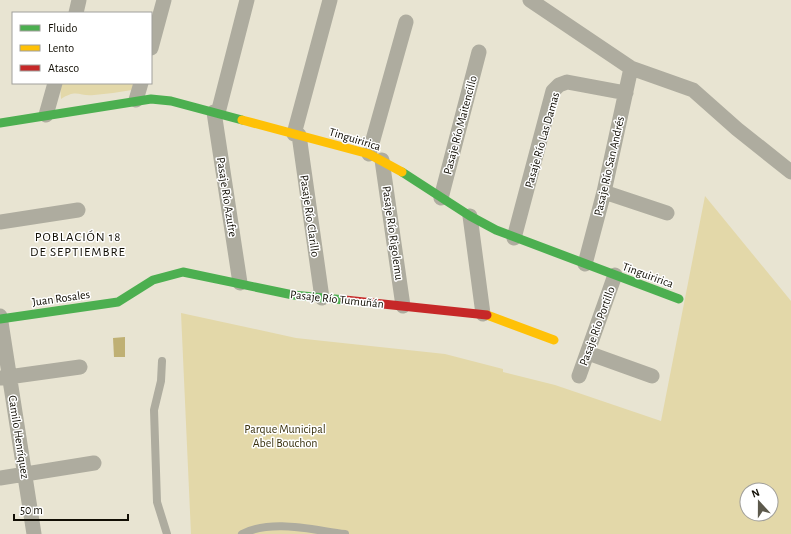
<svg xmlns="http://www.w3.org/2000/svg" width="791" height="534" viewBox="0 0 791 534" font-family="'Alegreya Sans',sans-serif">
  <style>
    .green { fill: #e3d8a9; fill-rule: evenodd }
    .water { fill: #bfb074 }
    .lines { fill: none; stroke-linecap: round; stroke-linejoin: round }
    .lane { stroke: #aeac9f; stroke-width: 8 }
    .street { stroke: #aeac9f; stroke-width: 15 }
    .fast { stroke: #4caf50; stroke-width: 9 }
    .slow { stroke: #ffc107; stroke-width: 9 }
    .jam { stroke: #c62828; stroke-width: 9 }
    .labels { text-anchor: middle; stroke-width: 3; stroke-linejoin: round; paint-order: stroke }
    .street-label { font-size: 12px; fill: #110e04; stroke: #fff }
    .park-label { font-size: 12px; fill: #39310e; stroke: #fff }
    .neighbourhood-label { font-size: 13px; letter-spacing: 1px; fill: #110e04; stroke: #fff }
  </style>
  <rect width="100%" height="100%" fill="#e8e4d2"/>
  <path class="green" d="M 60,83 L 134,83 L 132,90 C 119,92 107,94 94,95 C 80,97 77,88 61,99 Z
    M 705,196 L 791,301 L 791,534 L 191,534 L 181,313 L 296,338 L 445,354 L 503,369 L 503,372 L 555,385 L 661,421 ZM 747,490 L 771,490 L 771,514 L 747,514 Z"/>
  <path class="water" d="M 125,337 L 125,357 L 114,357 L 113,338 Z"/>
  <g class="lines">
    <path class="lane" d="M 162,361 L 161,381 L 154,410 L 157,502 L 167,534
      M 242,534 C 272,519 312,530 345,534"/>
    <path class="street" d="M 530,0 L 631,68 L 693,90 L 737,129 L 791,172
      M 76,13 L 79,0
      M 151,48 L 164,0
      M 136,100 L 141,83
      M 214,112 L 240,283
      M 218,113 L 247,0
      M 46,115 L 55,83
      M 294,134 L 330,0
      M 299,135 L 322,298
      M 369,154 L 406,22
      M 382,160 L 403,306
      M 604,192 L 667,213
      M 441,198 L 479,52
      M 470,216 L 483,314
      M 0,222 L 78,210
      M 514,238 L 553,91 L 559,85 L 567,82 L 626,93
      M 585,264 L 604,192 L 631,68
      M 0,316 L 34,534
      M 588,353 L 652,376
      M 579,376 L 615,275
      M 1,378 L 80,367
      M 0,478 L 94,463"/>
    <path class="fast" d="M 0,123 L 151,99 L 171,101 L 242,120
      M 402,172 L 470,216 L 496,230 L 679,299
      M 0,319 L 118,302 L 153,280 L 183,272 L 293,295 L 345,300"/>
    <path class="slow" d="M 242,120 L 369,154 L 402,172
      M 487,315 L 554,340"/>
    <path class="jam" d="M 345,300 L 487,315"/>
  </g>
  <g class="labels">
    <g class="street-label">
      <text transform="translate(460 125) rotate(-75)" y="4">Pasaje Río Maitencillo</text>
      <text transform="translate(355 139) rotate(17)" y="4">Tinguiririca</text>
      <text transform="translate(542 140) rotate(-74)" y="4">Pasaje Río Las Damas</text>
      <text transform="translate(609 166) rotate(-77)" y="4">Pasaje Río San Andrés</text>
      <text transform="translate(227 197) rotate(81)" y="4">Pasaje Río Azufre</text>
      <text transform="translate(310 216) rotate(82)" y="4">Pasaje Río Clarillo</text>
      <text transform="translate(393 233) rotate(82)" y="4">Pasaje Río Rigolemu</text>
      <text transform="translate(648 275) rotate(20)" y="4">Tinguiririca</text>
      <text transform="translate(61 298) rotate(-8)" y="4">Juan Rosales</text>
      <text transform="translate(337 299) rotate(6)" y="4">Pasaje Río Tumuñán</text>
      <text transform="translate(597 326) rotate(-70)" y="4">Pasaje Río Portillo</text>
      <text transform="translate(19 437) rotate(81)" y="4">Camilo Henríquez</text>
    </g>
    <g class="park-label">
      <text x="285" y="433">Parque Municipal<tspan x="285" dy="14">Abel Bouchon</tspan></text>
    </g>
    <g class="neighbourhood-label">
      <text x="78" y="241">POBLACIÓN 18<tspan x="78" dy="15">DE SEPTIEMBRE</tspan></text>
    </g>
  </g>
  <rect x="12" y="12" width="140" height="72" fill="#ffffff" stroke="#a09f9b"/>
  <rect x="20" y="25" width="20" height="6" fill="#4caf50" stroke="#a09f9b"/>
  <text x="48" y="32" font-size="12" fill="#110e04">Fluido</text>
  <rect x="20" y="45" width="20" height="6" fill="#ffc107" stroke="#a09f9b"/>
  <text x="48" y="52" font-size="12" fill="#110e04">Lento</text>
  <rect x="20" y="65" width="20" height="6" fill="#c62828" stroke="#a09f9b"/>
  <text x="48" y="72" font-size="12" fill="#110e04">Atasco</text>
  <g transform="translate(759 502) rotate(339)"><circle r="19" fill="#ffffff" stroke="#a09f9b"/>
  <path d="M0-3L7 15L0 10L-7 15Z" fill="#5c594c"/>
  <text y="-6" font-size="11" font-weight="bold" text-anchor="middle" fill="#110e04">N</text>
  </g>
  <path d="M14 514v6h114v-6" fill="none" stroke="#110e04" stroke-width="2"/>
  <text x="20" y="514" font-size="12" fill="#110e04" stroke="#ffffff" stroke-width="3" paint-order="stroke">50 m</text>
</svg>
